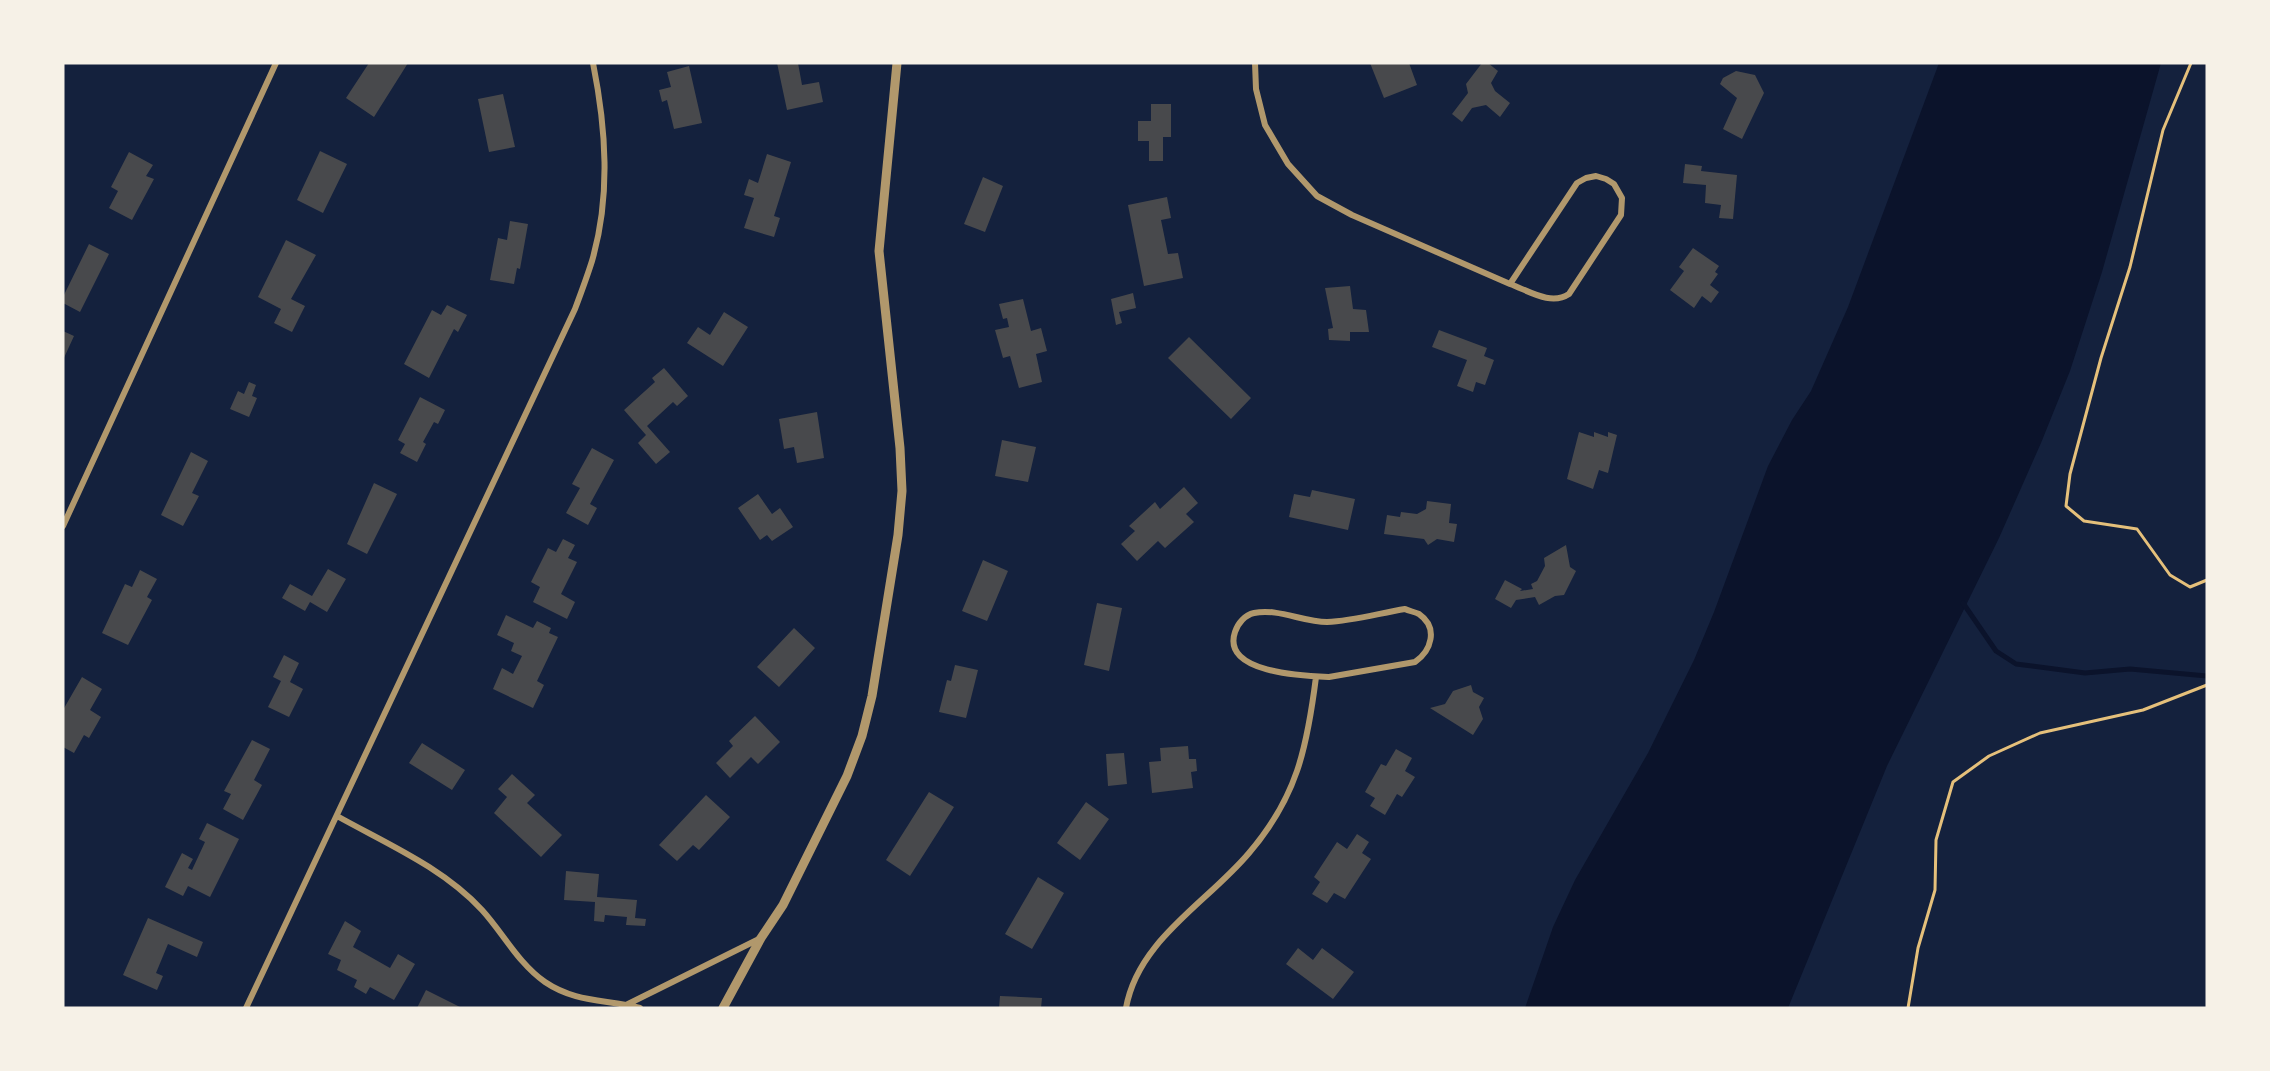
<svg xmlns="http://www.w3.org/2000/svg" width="2270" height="1071" viewBox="0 0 2270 1071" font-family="Figtree,sans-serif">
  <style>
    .water { fill: #0b132b }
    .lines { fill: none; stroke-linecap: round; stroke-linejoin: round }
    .stream { stroke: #0b132b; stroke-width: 5 }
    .building { fill: #48494c }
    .path { stroke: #e5c07b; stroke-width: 3 }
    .minor { stroke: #b1986c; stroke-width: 6 }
    .tertiary { stroke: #b1986c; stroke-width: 9 }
  </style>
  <rect width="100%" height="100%" fill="#14213d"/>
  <path class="water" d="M 1939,63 L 2161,63 L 2102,272 L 2070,371 L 2041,443 L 1999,538 L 1887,766 L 1788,1008 L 1525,1008 L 1553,927 L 1575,880 L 1648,753 L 1694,660 L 1714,612 L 1768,466 L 1792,420 L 1811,391 L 1848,307 Z"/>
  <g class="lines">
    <path class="stream" d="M 1963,603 L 1996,651 L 2016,664 L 2085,673 L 2130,669 L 2207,676"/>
  </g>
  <path class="building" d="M 369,63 L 408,63 L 374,117 L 346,98 Z
    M 777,63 L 798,63 L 802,85 L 819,82 L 823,102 L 787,110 Z
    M 1370,63 L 1409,63 L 1417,85 L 1384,98 Z
    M 1482,63 L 1488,63 L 1498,71 L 1491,83 L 1495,91 L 1510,103 L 1500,117 L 1486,105 L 1472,108 L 1462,122 L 1452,114 L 1468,93 L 1466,84 Z
    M 689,66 L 702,123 L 674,129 L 667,100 L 662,102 L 659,90 L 671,87 L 667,72 Z
    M 1736,71 L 1755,75 L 1764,93 L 1742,139 L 1723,129 L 1737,98 L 1720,84 L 1723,78 Z
    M 503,94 L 515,147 L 489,152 L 478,99 Z
    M 1151,104 L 1171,104 L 1171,137 L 1163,137 L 1163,161 L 1149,161 L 1149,141 L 1138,141 L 1138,121 L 1151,121 Z
    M 320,151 L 347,164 L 323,213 L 297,200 Z
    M 129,152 L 153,165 L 146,176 L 154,179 L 132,220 L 109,208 L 118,191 L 111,187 Z
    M 767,154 L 791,162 L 774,216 L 780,218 L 774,237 L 744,228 L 754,198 L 744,195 L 749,179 L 758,183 Z
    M 1685,164 L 1702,166 L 1701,171 L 1737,175 L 1733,219 L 1719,218 L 1721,205 L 1705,203 L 1706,185 L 1683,183 Z
    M 983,177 L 1003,186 L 985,232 L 964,224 Z
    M 1167,197 L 1171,218 L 1161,220 L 1168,254 L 1178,253 L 1183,278 L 1144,286 L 1128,205 Z
    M 510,221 L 528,224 L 520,269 L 517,268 L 514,284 L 490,280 L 498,238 L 507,240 Z
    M 286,240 L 316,255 L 291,299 L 305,306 L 292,332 L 274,323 L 281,309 L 258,297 Z
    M 89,244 L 109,254 L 80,312 L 63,303 L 63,297 Z
    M 1693,248 L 1719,266 L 1715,272 L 1718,274 L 1710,285 L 1719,292 L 1711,303 L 1702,296 L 1694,308 L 1670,290 L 1684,271 L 1679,267 Z
    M 1350,286 L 1353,309 L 1366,310 L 1369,332 L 1350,332 L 1350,341 L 1329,340 L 1328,329 L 1333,328 L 1325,288 Z
    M 1133,293 L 1136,308 L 1119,312 L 1122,323 L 1116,325 L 1111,299 Z
    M 1023,299 L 1031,331 L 1041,328 L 1047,351 L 1036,354 L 1042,382 L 1019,388 L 1010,356 L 1003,358 L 995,330 L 1009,327 L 1007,318 L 1003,319 L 999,304 Z
    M 447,305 L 467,315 L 458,332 L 454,329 L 429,378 L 404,364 L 432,310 L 441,315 Z
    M 724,312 L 748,327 L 723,366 L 687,343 L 698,327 L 710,335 Z
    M 1439,330 L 1487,348 L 1484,356 L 1494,360 L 1485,385 L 1476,382 L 1473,392 L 1457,386 L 1467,360 L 1432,347 Z
    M 63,331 L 74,336 L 63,360 Z
    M 1189,337 L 1251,398 L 1231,419 L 1168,358 Z
    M 664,368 L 688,396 L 677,406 L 673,402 L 647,426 L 670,452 L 656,464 L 638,443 L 646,435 L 624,410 L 655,382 L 652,378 Z
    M 249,382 L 256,385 L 252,396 L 257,398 L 249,417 L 230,409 L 238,391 L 244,394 Z
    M 420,397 L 445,410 L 438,424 L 434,422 L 423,442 L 426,444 L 417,462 L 400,453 L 405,444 L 398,440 Z
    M 817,412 L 824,458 L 797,463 L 794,447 L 784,449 L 779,419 Z
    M 1579,432 L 1594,437 L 1594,432 L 1608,437 L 1608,432 L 1617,435 L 1608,473 L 1599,470 L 1593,489 L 1567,479 Z
    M 1002,440 L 1036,447 L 1028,482 L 995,476 Z
    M 592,448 L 614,460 L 590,504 L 597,508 L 588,525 L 566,513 L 580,488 L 572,484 Z
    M 191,452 L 208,461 L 192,493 L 199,496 L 183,526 L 161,515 Z
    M 374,483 L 397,494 L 367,554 L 347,544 Z
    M 1184,487 L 1198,503 L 1186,514 L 1194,522 L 1165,548 L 1158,541 L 1137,561 L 1121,544 L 1135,531 L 1129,526 L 1155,502 L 1160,509 Z
    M 1312,490 L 1355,499 L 1348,530 L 1289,517 L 1294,494 L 1310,497 Z
    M 758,494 L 772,514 L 780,508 L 793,527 L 772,541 L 767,535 L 760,540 L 738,508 Z
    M 1427,501 L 1451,504 L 1449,523 L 1457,524 L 1454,542 L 1437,539 L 1428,545 L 1424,539 L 1384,534 L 1387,515 L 1400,517 L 1401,512 L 1417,514 L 1426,509 Z
    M 563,539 L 575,545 L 568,558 L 577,562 L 561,594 L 575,602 L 567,619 L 533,602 L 540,587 L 531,582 L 548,548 L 556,552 Z
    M 1566,545 L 1570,567 L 1576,571 L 1564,595 L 1555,596 L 1539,605 L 1535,597 L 1516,600 L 1511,608 L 1495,599 L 1505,580 L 1522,589 L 1520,591 L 1533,589 L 1531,584 L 1537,581 L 1545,566 L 1544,558 Z
    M 983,560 L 1008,571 L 987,621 L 962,611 Z
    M 328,569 L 346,579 L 327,612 L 310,602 L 305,611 L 282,598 L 290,584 L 312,596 Z
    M 140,570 L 157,579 L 147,597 L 152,600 L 128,645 L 102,633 L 125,584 L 132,587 Z
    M 1097,603 L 1122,608 L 1109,671 L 1084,665 Z
    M 506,615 L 533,628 L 537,621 L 551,628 L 549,633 L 558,637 L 537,681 L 544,685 L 533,708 L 493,689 L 502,668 L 513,674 L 522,656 L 511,651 L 514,643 L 497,635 Z
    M 794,628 L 815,648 L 779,687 L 757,667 Z
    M 284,655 L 299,663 L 290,682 L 303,689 L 289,717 L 268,707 L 281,681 L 273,677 Z
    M 955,665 L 978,670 L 966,718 L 939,712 L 947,680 L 951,681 Z
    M 82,677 L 102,689 L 90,710 L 101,717 L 89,738 L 84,735 L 74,753 L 63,747 L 63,710 Z
    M 1471,685 L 1473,692 L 1484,698 L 1479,707 L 1483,719 L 1473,735 L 1430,708 L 1445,704 L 1453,691 Z
    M 755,716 L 780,742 L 758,764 L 751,757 L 730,778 L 716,763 L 733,746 L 729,741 Z
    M 252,740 L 270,749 L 254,780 L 262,785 L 243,820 L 223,809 L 231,794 L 224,791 Z
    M 422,743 L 465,770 L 452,790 L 409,763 Z
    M 1188,746 L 1189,759 L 1196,759 L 1197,771 L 1191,772 L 1193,788 L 1152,793 L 1149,762 L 1161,761 L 1160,748 Z
    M 1396,749 L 1412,758 L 1405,771 L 1415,777 L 1402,797 L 1397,794 L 1385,815 L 1370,806 L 1375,798 L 1365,792 L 1381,764 L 1386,766 Z
    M 1124,753 L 1127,784 L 1108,786 L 1106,754 Z
    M 512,774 L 535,795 L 527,803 L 562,835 L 541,857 L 494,813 L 507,797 L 498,789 Z
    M 929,792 L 954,807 L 910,876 L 886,860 Z
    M 706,795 L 730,817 L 699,850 L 693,845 L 677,861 L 659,845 Z
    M 1086,802 L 1109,819 L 1080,860 L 1057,843 Z
    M 207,823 L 239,839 L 210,897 L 188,886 L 183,896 L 165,887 L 182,853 L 193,859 L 188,868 L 192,870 L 205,842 L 199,839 Z
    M 1357,834 L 1369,842 L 1362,853 L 1371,859 L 1345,899 L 1334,893 L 1327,903 L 1312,894 L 1320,882 L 1314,877 L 1337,842 L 1347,849 Z
    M 566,871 L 599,874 L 597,897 L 637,900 L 635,918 L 646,919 L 645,926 L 626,925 L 627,917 L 605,915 L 604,922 L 594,921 L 595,902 L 564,900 Z
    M 1038,877 L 1064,893 L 1032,949 L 1005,934 Z
    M 148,918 L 203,942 L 197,957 L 168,944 L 156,973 L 163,976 L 157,990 L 123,975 Z
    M 345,921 L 361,931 L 353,947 L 390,968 L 398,954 L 415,964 L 394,1000 L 370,987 L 366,994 L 354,987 L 357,980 L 337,970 L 341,960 L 328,954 Z
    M 1298,948 L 1313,960 L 1322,948 L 1354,972 L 1333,999 L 1286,964 Z
    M 426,990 L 462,1008 L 417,1008 Z
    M 1000,996 L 1042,998 L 1041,1008 L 999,1008 Z"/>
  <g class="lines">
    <path class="path" d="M 2191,63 L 2163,130 L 2130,267 L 2101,358 L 2070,474 L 2066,506 L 2084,521 L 2137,529 L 2170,575 L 2190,587 L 2207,580
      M 1908,1008 L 1918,948 L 1935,890 L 1936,840 L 1953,782 L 1989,756 L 2040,733 L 2143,710 L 2207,685"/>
    <path class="minor" d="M 1255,63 L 1256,89 L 1265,125 L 1288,164 L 1317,196 L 1352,215 L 1510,284
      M 1596,176 L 1606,179 L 1614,184 L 1622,198 L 1621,215 L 1569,294 C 1551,306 1529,291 1510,284 L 1577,183 L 1586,178 Z
      M 63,526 L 276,63
      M 1405,609 C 1409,611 1415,612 1419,614 C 1439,628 1431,651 1415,662 L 1329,677 C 1304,676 1221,673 1235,632 C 1238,623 1245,615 1254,613 C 1278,608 1303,622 1327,622 C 1353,621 1380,613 1405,609 Z
      M 337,816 C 387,844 442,867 482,910 C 503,933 518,963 545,982 C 576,1003 606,999 640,1008
      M 628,1004 L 761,938
      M 246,1008 L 575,309 C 581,293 587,277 592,261 C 611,196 606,128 593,63
      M 1126,1008 C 1138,940 1207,903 1249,853 C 1297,797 1307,748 1316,677"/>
    <path class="tertiary" d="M 723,1008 L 761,938 L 783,905 L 847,776 L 862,736 L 872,696 L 898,535 L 902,491 L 900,448 L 879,251 L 897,63"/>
  </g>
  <rect width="2270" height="1071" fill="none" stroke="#f6f1e7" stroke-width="129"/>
</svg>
